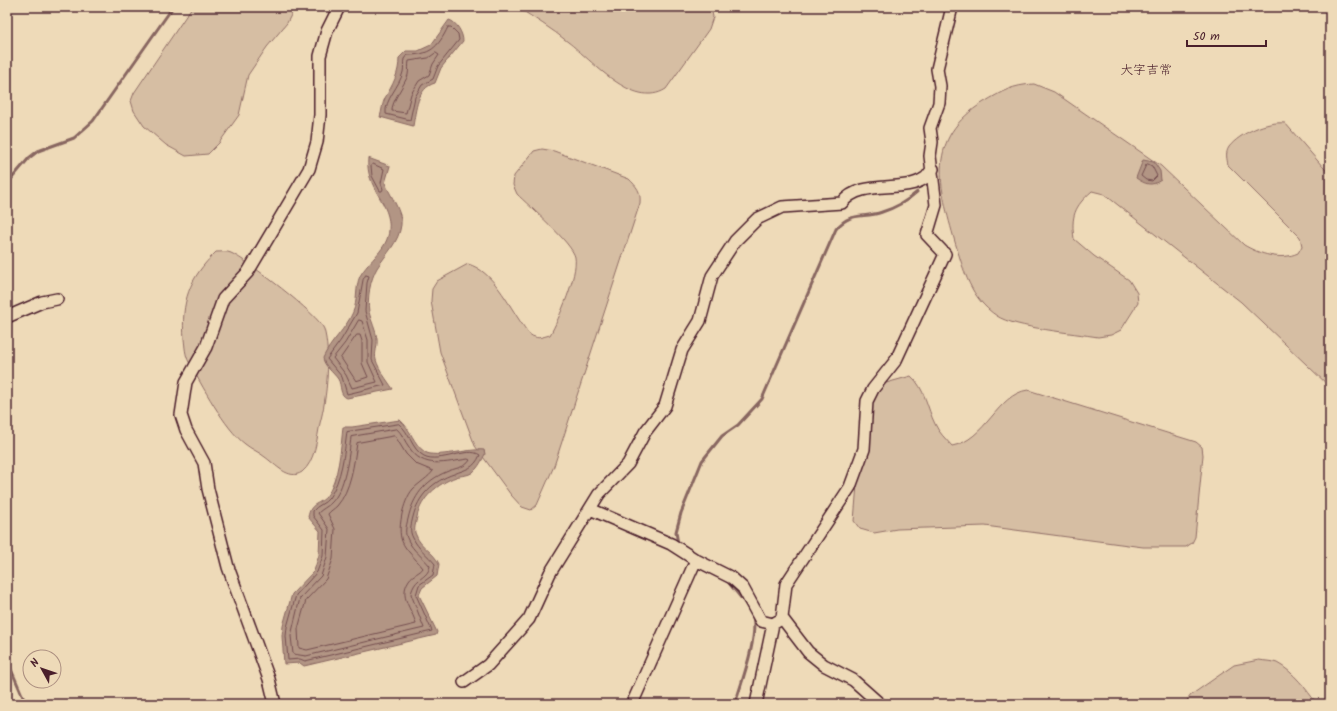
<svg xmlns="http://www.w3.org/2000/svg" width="1337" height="711" viewBox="0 0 1337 711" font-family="Kalam,'Klee One',sans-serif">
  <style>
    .green { fill: #d6bea3; stroke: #906e67 }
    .water { fill: #b29584; stroke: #886660 }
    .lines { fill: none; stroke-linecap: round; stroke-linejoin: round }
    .shore { stroke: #744e4f; stroke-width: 1 }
    .stream { stroke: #886660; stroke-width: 3 }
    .minor-casing { stroke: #4a1f2b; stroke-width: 14 }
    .minor { stroke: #eedab8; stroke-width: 11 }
    .labels { text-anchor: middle; stroke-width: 3; stroke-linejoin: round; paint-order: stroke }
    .quarter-label { font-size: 13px; fill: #4a1f2b; stroke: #eedab8 }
  </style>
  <rect width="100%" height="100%" fill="#eedab8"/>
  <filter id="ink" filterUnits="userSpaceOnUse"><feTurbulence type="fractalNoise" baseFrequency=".025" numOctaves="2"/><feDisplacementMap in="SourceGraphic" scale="8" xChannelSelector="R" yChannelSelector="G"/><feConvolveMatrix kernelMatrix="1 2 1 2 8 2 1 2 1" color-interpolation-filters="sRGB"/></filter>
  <g filter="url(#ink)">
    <path class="green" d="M 192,7 L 295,7 L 287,23 L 267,47 L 248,75 L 239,115 L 219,143 L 208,154 L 186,156 L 166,145 L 144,126 L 134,111 L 131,101 L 134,93 Z
      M 517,7 L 711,7 L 713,17 L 709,29 L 666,89 C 633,110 592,60 568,42 C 552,29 534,18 517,7 Z
      M 1034,84 L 1054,92 L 1161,166 L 1244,245 C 1259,254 1281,261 1298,253 L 1302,246 L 1300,237 L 1228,165 C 1227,159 1225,153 1229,147 C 1240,133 1267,121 1285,123 L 1330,175 L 1330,387 L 1241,302 L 1104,194 L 1092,191 C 1074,207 1071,216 1074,239 L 1094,256 L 1129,280 L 1137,293 L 1138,303 L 1121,330 L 1111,335 L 1098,337 C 1074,333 1015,328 997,316 C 970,298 964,271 955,242 C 939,186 925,138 984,102 C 1003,91 1012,85 1034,84 Z
      M 542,149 L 554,151 L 629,179 C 637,187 641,191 640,203 L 554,466 L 537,505 L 531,510 L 522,507 L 511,495 L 475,446 L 440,352 L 431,301 L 432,289 L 437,281 L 468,264 C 493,271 508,304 522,324 C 525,328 529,336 535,337 C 539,339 545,336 550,335 C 559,319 578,275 575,257 C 572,243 529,206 517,194 L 513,185 L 514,176 L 534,151 Z
      M 216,252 C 221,252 227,251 231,253 C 247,260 319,315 324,329 C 331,354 327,398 320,423 C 317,438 315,462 302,472 C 289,481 275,464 265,457 C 259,452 251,449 245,444 C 225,429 201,384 189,362 C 185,355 185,347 184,339 C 181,302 189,278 216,252 Z
      M 911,376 C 925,388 927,408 935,424 C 939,433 946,439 952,446 C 986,440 997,394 1028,390 L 1196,442 L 1202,447 L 1203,455 L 1195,537 L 1192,543 L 1186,547 L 1143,547 L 985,526 L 897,529 L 874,533 L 860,529 L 854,521 L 863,412 L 877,393 L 886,383 Z
      M 1259,660 C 1264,661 1272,661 1277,663 C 1294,672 1306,689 1317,704 L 1184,704 L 1191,695 L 1234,665 Z"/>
    <path class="water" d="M 449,20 C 457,22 463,34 463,41 L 441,68 L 435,83 C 417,88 416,110 413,126 L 380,117 C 382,111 382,104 385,98 C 393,84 399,74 399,58 L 406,51 L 418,51 L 431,45 Z
      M 368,158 L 390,166 L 385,183 C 390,195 403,213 401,225 C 399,242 386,254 377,268 C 370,280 367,298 369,312 C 371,321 376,330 377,339 C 378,346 374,353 376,360 C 379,370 387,380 393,389 L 347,398 C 339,395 342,386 338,379 C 333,372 324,366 323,358 C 330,342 346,329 353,312 C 358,301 355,287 360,276 C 369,260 388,249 389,230 C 392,203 365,189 368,158 Z
      M 1143,160 L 1154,162 L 1160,171 L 1161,180 C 1151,187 1145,184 1136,178 Z
      M 400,420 C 411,429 413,444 425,452 C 435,459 469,448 484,450 L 485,454 C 482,460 479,467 473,472 C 468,476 462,475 456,477 C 437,484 421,498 417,517 C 416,523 413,530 416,535 C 420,547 434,552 439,564 L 437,576 L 422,588 L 419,595 L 437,632 L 436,635 L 304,666 L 300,663 L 284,664 L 282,636 L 283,626 L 292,594 L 314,571 L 319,555 L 320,531 L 308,517 C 311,502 317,506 326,497 C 339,481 341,446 343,427 L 352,427 Z"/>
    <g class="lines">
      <path class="shore" d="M 448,27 L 451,27 L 458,34 L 459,40 L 438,66 L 433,79 L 422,85 L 415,97 L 410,120 L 386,114 C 384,100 400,86 403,72 C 404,68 403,63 404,59 L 407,55 C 430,55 438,48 448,27 Z
        M 436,53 L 439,55 L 433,64 L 429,75 L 419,81 L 411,94 L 406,113 L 392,111 C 391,102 405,84 408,75 C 409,70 408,65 409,61 L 428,58 Z
        M 373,164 L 384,169 L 381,183 L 383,189 L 382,191 L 380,191 L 372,176 L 371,166 Z
        M 1148,164 L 1152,166 L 1157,176 L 1152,181 L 1146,180 L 1141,176 L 1146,165 Z
        M 366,275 L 369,276 L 367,283 L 365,311 L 373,340 L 372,360 L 385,385 L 347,394 L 342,377 L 327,359 L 341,340 L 357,313 L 363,280 Z
        M 359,320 L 362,321 L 368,340 L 368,362 L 377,382 L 352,388 L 346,375 L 333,358 L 345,343 Z
        M 357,335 L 360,335 L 362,341 L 362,363 L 368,377 L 356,381 L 341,358 Z
        M 399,424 C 410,432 411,449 424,456 C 439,464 468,446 480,455 C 474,469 466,469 454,474 C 433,481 418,496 413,517 C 411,525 409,531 413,538 C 418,549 428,555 435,564 L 433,575 L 419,585 L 416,595 L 432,631 L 305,661 L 300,659 L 288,660 L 286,636 L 287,627 L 296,595 L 317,572 L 323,556 L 324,530 L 313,516 L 313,511 C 317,505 325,504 329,498 C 342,479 344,454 347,432 Z
        M 397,429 C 402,433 405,442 409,447 C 423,470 446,462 468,459 L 470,460 C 466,468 454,468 446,472 C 425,481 413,496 408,519 C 406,527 404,533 408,540 C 413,551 423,557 430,566 C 427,580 415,576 411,594 L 424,628 L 306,656 L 293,654 L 291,636 L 300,598 L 321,576 L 327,557 L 329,529 L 318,513 C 322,509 327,507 331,503 C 345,490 349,456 351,437 Z
        M 395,436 L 406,454 L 416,464 L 433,471 C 429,477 419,483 413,489 C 407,496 404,506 402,514 C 396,545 405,546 423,568 C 420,573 413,574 409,580 C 398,597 412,608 416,624 L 307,650 L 299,648 L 298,629 L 306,600 L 326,579 L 333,559 L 335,529 L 328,514 C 330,511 334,509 337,506 C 351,490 354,463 357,443 Z"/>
      <path class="stream" d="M 7,184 L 29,158 L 38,151 L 74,138 L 93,121 L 173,7
        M 678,544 L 676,532 L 681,513 L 702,461 L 722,436 L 738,425 L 762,399 L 836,229 C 851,211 863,219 882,212 C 895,208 907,201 917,192
        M 726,579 C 734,590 746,602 752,614 C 760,633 741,684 735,704
        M 7,660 L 26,704"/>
      <g class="minor-casing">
        <path id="minor" d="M 7,317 L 42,302 L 57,299
          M 590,509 L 671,544 L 696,560 L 732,578 L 743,588 L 761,621 L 773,624
          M 464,682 L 488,665 L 529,619 L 550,573 L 599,494 L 628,464 L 645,432 L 665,406 L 682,350 L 700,321 L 712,276 L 735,241 L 757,219 L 782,207 L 842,203 C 861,178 903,194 925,178 C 928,176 930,171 933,169
          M 275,704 L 269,679 L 228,567 L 208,489 L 204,463 L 186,430 L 181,415 L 186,382 L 206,347 L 223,299 L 248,272 L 309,169 L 317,142 L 320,115 L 320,56 L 327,31 L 339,7
          M 632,704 L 696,560
          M 756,704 L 773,624 L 778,621
          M 880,704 L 853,680 L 824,665 L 808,652 L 782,618 L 786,584 L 850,487 L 864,449 L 867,401 L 873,389 L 896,360 L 945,254 L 927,235 L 936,205 L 930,156 L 932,142 L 930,128 L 939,103 L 940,86 L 937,69 L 952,7"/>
      </g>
      <use href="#minor" class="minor"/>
    </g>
  </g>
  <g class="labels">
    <g class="quarter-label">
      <text x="1146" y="74">大字吉常</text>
    </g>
  </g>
  <rect width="1337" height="711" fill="none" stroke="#eedab8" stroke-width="24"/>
  <rect x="12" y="12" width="1313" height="687" fill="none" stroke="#4a1f2b" stroke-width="1.5" filter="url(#ink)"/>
  <g transform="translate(42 669) rotate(310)"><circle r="19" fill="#eedab8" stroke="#ac8f80"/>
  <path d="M0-3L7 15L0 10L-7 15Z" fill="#4a1f2b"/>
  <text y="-6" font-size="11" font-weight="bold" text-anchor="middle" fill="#4a1f2b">N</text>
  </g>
  <path d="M1187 40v6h79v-6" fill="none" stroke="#4a1f2b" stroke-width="2"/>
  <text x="1193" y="40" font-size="12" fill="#4a1f2b" stroke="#eedab8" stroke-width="3" paint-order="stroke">50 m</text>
</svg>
